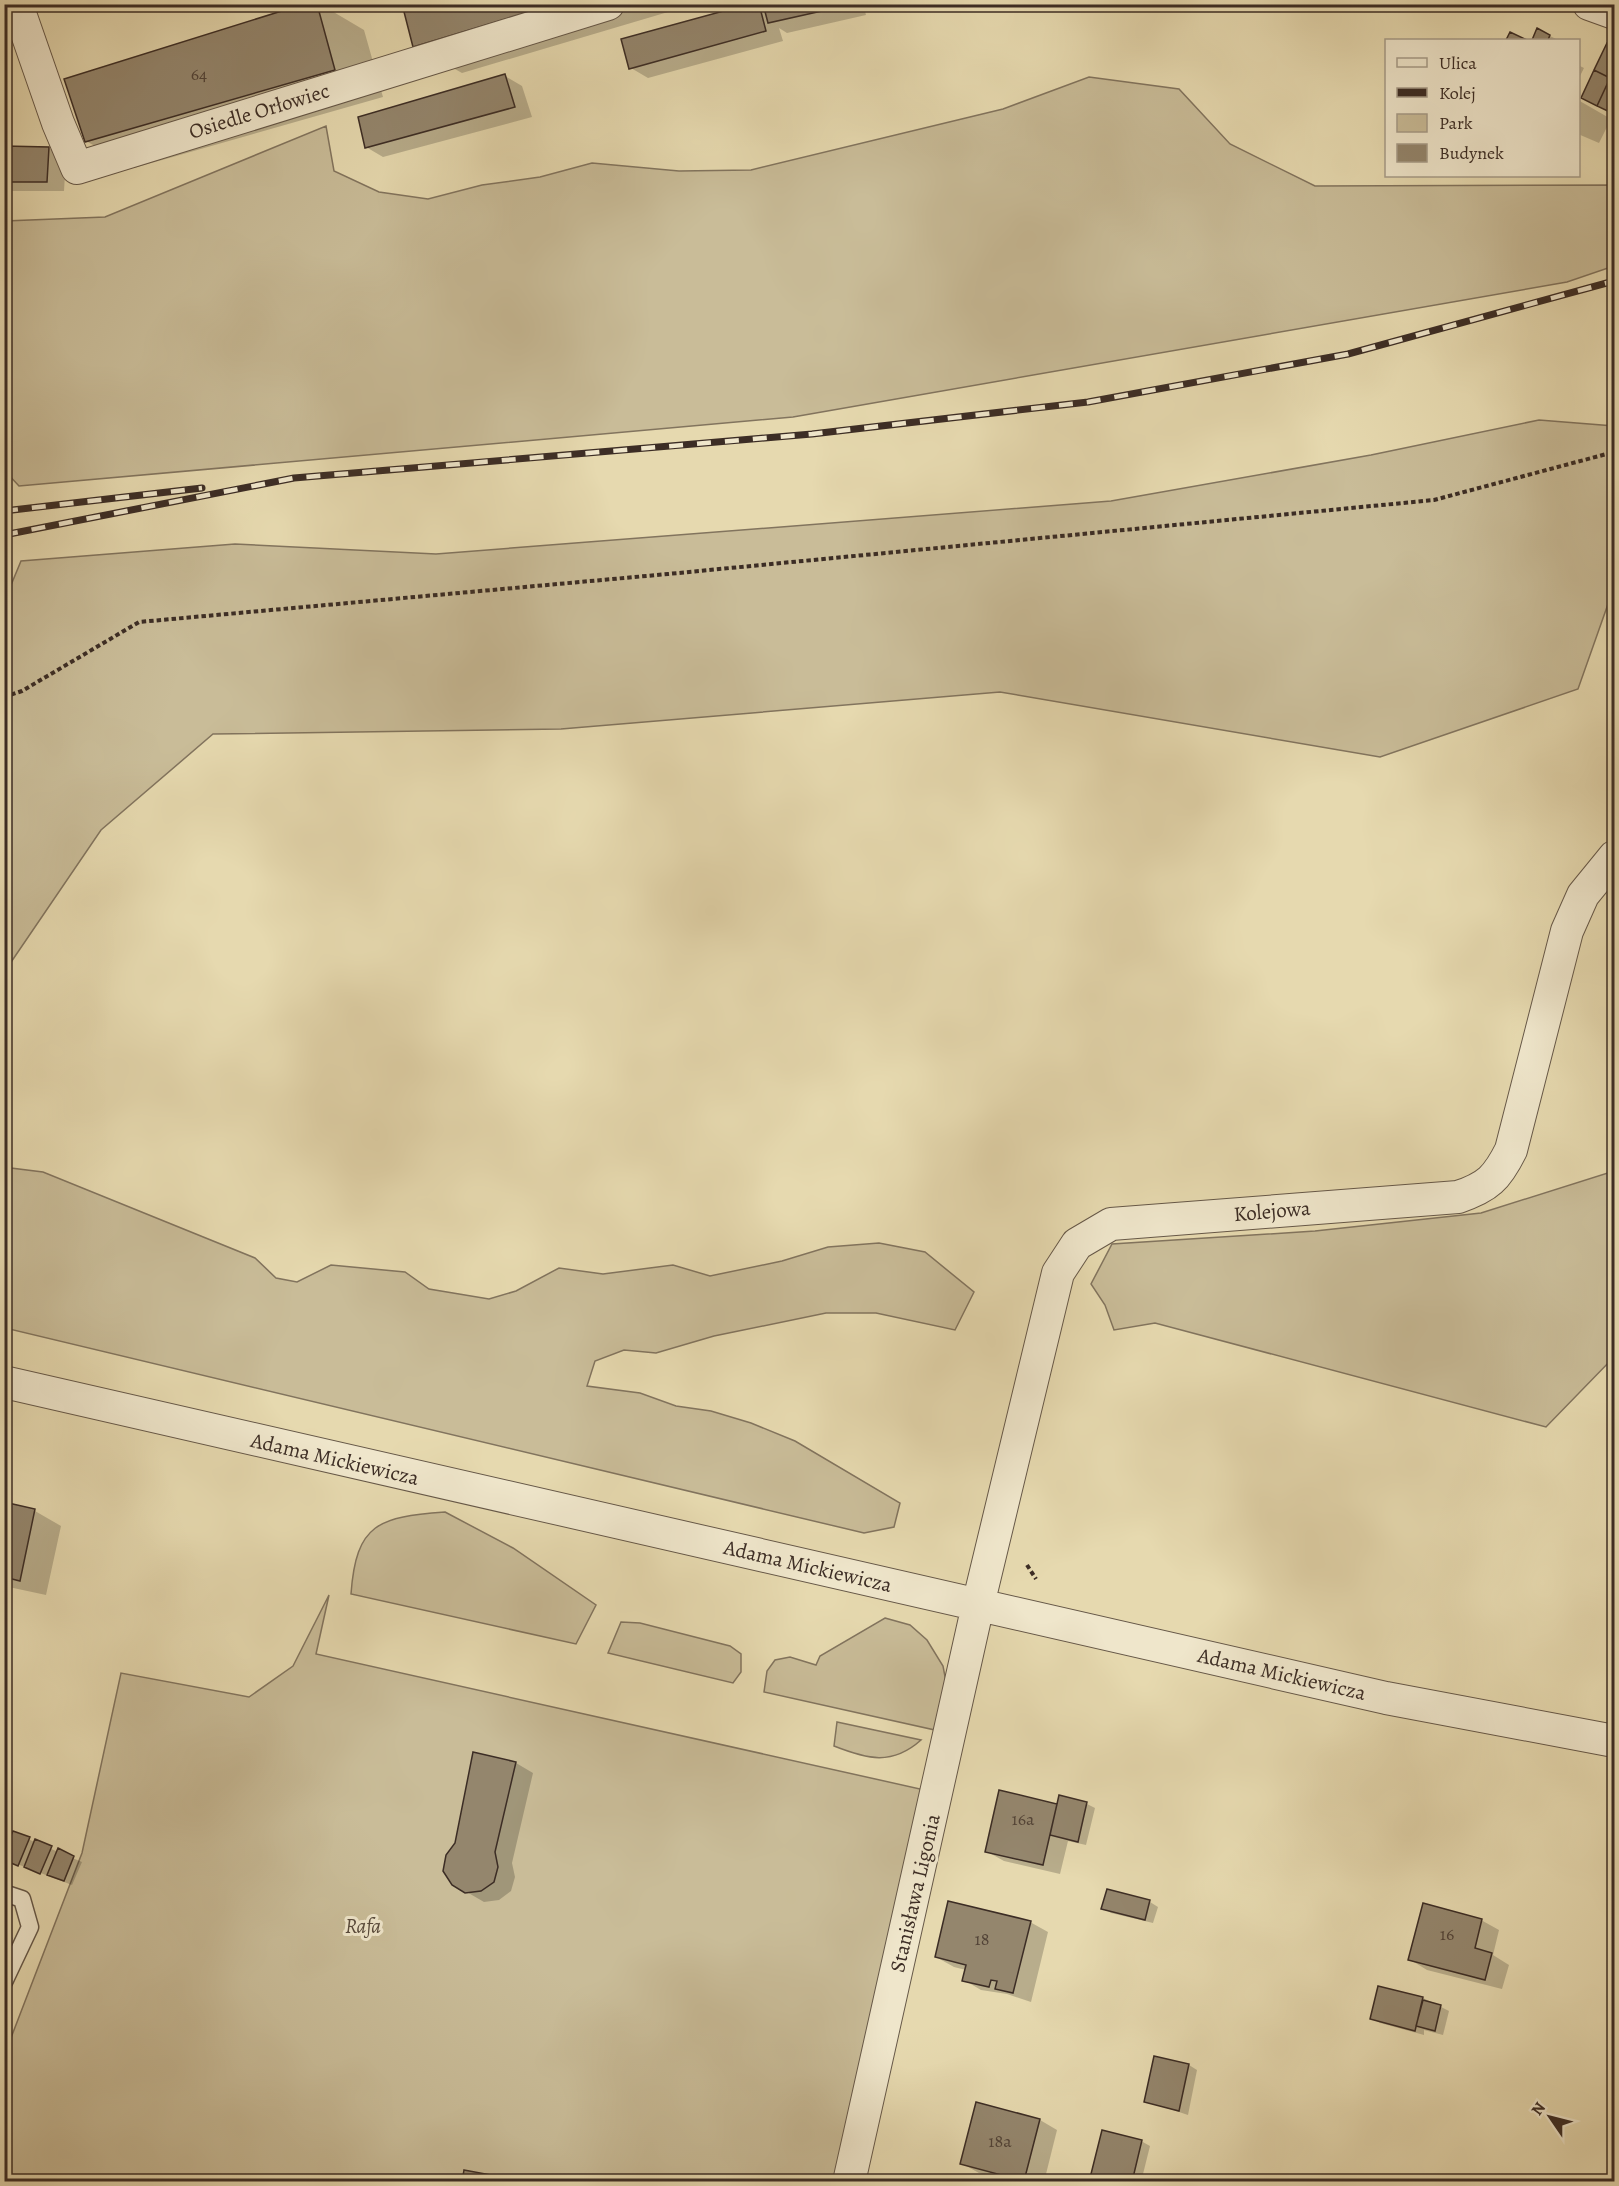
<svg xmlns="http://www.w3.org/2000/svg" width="1619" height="2186" viewBox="0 0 1619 2186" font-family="Alegreya,serif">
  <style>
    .green { fill: #c9bc98; stroke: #82745e; stroke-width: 1.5 }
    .shadow { fill: #0003 }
    .building { fill: #94866d; stroke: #3c2d25; stroke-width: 1.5 }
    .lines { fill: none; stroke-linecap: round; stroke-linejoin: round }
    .lane-casing { stroke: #665848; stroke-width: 19 }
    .street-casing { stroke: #665848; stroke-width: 34 }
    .path { stroke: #3c2d25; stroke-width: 4; stroke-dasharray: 4.5 3; stroke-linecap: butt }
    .lane { stroke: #efe6cb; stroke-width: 16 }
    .street { stroke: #efe6cb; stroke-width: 32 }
    .rail-casing { stroke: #3c2d25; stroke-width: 7 }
    .rail { stroke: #efe6cb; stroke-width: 4.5; stroke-dasharray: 14; stroke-linecap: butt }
    .labels { text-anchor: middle; stroke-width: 6; stroke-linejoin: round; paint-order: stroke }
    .number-label { font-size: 18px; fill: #524337 }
    .street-label { font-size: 21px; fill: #3c2d25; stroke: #efe6cb }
    .park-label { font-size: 21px; font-style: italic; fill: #584a3c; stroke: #efe6cb }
  </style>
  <rect width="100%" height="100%" fill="#e6d9af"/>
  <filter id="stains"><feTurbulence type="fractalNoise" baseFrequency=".00333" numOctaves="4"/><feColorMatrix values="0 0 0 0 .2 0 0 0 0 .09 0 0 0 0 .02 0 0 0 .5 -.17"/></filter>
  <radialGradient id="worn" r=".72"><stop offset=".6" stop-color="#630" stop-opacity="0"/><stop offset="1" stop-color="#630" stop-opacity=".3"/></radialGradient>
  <path class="green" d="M 1089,77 L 1179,89 L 1230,144 L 1315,186 L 1614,185 L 1614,266 L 1567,282 L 793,417 L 19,486 L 5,471 L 5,221 L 105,217 L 326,126 L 334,171 L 379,192 L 428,199 L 482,185 L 540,177 L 592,163 L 679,171 L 751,170 L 1003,109 Z
    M 1539,420 L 1614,426 L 1614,587 L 1578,689 L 1380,757 L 1000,692 L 561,729 L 213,734 L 101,830 L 5,971 L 4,602 L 21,561 L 235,544 L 436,554 L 1111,501 L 1371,455 Z
    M 4,1144 L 11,1168 L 43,1172 L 255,1258 L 276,1278 L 297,1282 L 331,1265 L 352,1267 L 405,1272 L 429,1289 L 489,1299 L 516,1291 L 559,1268 L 603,1274 L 673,1265 L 710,1276 L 782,1261 L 828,1247 L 879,1243 L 925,1252 L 974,1292 L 955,1330 L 876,1313 L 826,1313 L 714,1336 L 656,1353 L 624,1350 L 595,1361 L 587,1386 L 640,1393 L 676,1406 L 711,1411 L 751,1423 L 795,1441 L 900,1503 L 894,1527 L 864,1533 L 5,1328 Z
    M 1614,1171 L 1614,1357 L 1546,1427 L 1155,1323 L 1114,1330 L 1105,1305 L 1091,1284 L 1112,1244 L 1315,1231 L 1481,1213 Z
    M 445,1512 L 513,1548 L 596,1605 L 576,1644 L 351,1594 C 356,1523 379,1517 445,1512 Z
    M 329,1595 L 316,1654 L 938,1793 L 849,2181 L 5,2181 L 4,2056 L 82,1853 L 121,1673 L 249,1697 L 293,1666 Z
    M 885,1618 L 910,1625 L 927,1640 L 943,1666 L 947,1687 L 935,1730 L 764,1692 L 767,1671 L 775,1660 L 790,1657 L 816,1665 L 820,1656 Z
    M 621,1622 L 640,1623 L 730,1646 L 741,1654 L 741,1672 L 733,1683 L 608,1653 Z
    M 837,1722 L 921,1740 C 892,1766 867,1759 834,1746 Z"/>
  <path class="shadow" d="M 309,4 L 320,4 L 364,30 L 383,97 L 134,168 L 86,141 Z
    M 403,4 L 695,4 L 462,73 L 414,46 Z
    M 759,4 L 766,8 L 765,4 L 863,4 L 866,15 L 787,33 L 779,28 L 783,41 L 648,78 L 631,68 Z
    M 1538,30 L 1558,40 L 1533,40 Z
    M 1608,45 L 1614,48 L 1614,114 L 1591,103 Z
    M 1578,65 L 1584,68 L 1578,80 Z
    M 505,76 L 522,86 L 532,117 L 383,157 L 366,147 Z
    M 1578,100 L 1611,119 L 1599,143 L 1578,134 Z
    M 4,148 L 49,148 L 66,158 L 64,191 L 4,191 Z
    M 4,1505 L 35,1511 L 61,1526 L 46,1595 L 4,1586 Z
    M 474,1754 L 516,1763 L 533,1773 L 512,1863 L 515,1877 L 511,1891 L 499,1900 L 484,1902 L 453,1884 L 456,1843 Z
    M 1087,1804 L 1095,1808 L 1086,1845 L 1068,1841 L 1060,1874 L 1004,1861 L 986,1851 L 1058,1805 Z
    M 4,1829 L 82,1862 L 72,1885 L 4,1859 Z
    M 1150,1902 L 1158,1907 L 1153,1923 L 1111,1913 L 1103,1908 Z
    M 1481,1920 L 1499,1930 L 1493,1955 L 1509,1965 L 1502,1989 L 1427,1970 L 1409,1959 Z
    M 1030,1922 L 1048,1932 L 1031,2002 L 1007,1994 L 981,1990 L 964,1980 L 966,1970 L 954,1967 L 936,1957 Z
    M 4,1933 L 13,1938 L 4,1956 Z
    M 1423,1998 L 1449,2011 L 1443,2035 L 1424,2030 L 1424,2035 L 1380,2023 L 1371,2018 Z
    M 1156,2058 L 1189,2065 L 1197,2070 L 1188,2115 L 1146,2101 Z
    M 1040,2120 L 1057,2130 L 1044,2182 L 1010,2182 L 979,2173 L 961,2163 Z
    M 1141,2141 L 1150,2146 L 1141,2182 L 1090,2182 Z"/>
  <path class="building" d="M 304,4 L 317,4 L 335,70 L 85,142 L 64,79 Z
    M 402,4 L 556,4 L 413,47 Z
    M 749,4 L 759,4 L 766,31 L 629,69 L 621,39 Z
    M 763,4 L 849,4 L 849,5 L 768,23 Z
    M 1537,28 L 1550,35 L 1548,40 L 1532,40 Z
    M 1510,32 L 1527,40 L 1506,40 Z
    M 1607,43 L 1614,46 L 1614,70 L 1610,78 L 1594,70 Z
    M 1594,70 L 1610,78 L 1597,106 L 1581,98 Z
    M 505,74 L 515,107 L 365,148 L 358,117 Z
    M 1610,78 L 1614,80 L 1614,114 L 1597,106 Z
    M 4,146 L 49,147 L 47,182 L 4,182 Z
    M 4,1502 L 35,1509 L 20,1581 L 4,1577 Z
    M 473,1752 L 516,1762 L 495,1852 L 498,1867 L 494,1882 L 481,1891 L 465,1893 L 452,1885 L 443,1871 L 446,1855 L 455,1843 Z
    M 999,1790 L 1057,1804 L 1043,1865 L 985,1852 Z
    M 1059,1795 L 1087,1802 L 1078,1842 L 1050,1835 Z
    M 13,1831 L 30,1837 L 18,1866 L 4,1860 L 4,1851 Z
    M 35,1839 L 52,1846 L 40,1874 L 24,1867 Z
    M 58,1848 L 74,1856 L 64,1881 L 47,1875 Z
    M 1107,1889 L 1150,1900 L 1145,1920 L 1101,1909 Z
    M 948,1901 L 1031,1921 L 1013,1993 L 995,1989 L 997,1981 L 991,1980 L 989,1987 L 962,1981 L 966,1965 L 935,1957 Z
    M 1423,1903 L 1482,1919 L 1475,1948 L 1492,1953 L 1485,1980 L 1408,1960 Z
    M 1378,1986 L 1423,1997 L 1415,2031 L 1370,2019 Z
    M 1423,2000 L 1441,2005 L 1435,2031 L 1416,2026 Z
    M 1154,2056 L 1189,2064 L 1179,2111 L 1144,2102 Z
    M 976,2102 L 1040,2119 L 1024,2181 L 960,2164 Z
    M 1102,2130 L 1142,2140 L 1132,2182 L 1089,2182 Z
    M 464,2170 L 502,2177 L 501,2182 L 462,2182 Z"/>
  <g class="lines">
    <g class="lane-casing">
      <path id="lane" d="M 4,1893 L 22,1899 L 30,1927 L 4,1982"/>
    </g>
    <g class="street-casing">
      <path id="street" d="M 1589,4 L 1614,13
        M 17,5 L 58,123 L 77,168 L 608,4
        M 4,1382 L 1386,1698 L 1614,1741
        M 849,2182 L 978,1605 L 1058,1273 L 1077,1244 L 1111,1224 L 1458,1197 C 1488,1187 1497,1178 1511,1150 L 1567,931 L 1583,895 L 1614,857"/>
    </g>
    <path class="path" d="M 4,697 L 22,691 L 139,622 L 668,574 L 1434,500 L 1614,452
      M 1027,1565 L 1036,1579"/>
    <use href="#lane" class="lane"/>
    <use href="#street" class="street"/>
    <g class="rail-casing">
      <path id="rail" d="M 4,511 L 202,488
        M 4,535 L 294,478 L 812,434 L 1088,402 L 1348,354 L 1614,281"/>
    </g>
    <use href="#rail" class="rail"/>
  </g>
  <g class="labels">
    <g class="number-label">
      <text x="199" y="80">64</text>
      <text x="1023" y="1825">16a</text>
      <text x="1447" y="1940">16</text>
      <text x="982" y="1945">18</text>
      <text x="1000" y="2147">18a</text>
    </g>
    <g class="street-label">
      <text transform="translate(259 111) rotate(-17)" y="7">Osiedle Orłowiec</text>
      <text transform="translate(1272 1211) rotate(-5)" y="7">Kolejowa</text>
      <text transform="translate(335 1459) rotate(13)" y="7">Adama Mickiewicza</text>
      <text transform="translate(808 1566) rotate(13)" y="7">Adama Mickiewicza</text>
      <text transform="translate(1282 1674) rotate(13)" y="7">Adama Mickiewicza</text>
      <text transform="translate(915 1893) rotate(-77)" y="7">Stanisława Ligonia</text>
    </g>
    <g class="park-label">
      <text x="363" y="1933">Rafa</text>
    </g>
  </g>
  <rect width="1619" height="2186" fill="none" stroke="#e6d9af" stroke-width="24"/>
  <rect x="6" y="6" width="1607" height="2174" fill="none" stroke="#3c2d25" stroke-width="3"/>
  <rect x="12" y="12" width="1595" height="2162" fill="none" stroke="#3c2d25" stroke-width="1.5"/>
  <rect x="1385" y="39" width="195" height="138" fill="#efe6cb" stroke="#a79c89" stroke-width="1.5"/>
  <rect x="1397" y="58" width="30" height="9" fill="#efe6cb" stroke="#a79c89" stroke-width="1.5"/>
  <text x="1439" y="69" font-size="18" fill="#3c2d25">Ulica</text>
  <rect x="1397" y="88" width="30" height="9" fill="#3c2d25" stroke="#a79c89" stroke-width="1.5"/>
  <text x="1439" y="99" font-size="18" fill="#3c2d25">Kolej</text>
  <rect x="1397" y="114" width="30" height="18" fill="#c9bc98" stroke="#a79c89" stroke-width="1.5"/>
  <text x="1439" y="129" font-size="18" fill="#3c2d25">Park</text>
  <rect x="1397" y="144" width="30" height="18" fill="#94866d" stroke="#a79c89" stroke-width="1.5"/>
  <text x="1439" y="159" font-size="18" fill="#3c2d25">Budynek</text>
  <g transform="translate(1550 2117) rotate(305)" stroke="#efe6cb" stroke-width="4.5" paint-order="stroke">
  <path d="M0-4.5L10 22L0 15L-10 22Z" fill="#3c2d25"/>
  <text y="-9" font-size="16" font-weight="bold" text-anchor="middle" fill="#3c2d25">N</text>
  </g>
  <rect width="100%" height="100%" filter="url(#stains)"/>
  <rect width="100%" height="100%" fill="url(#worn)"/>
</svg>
